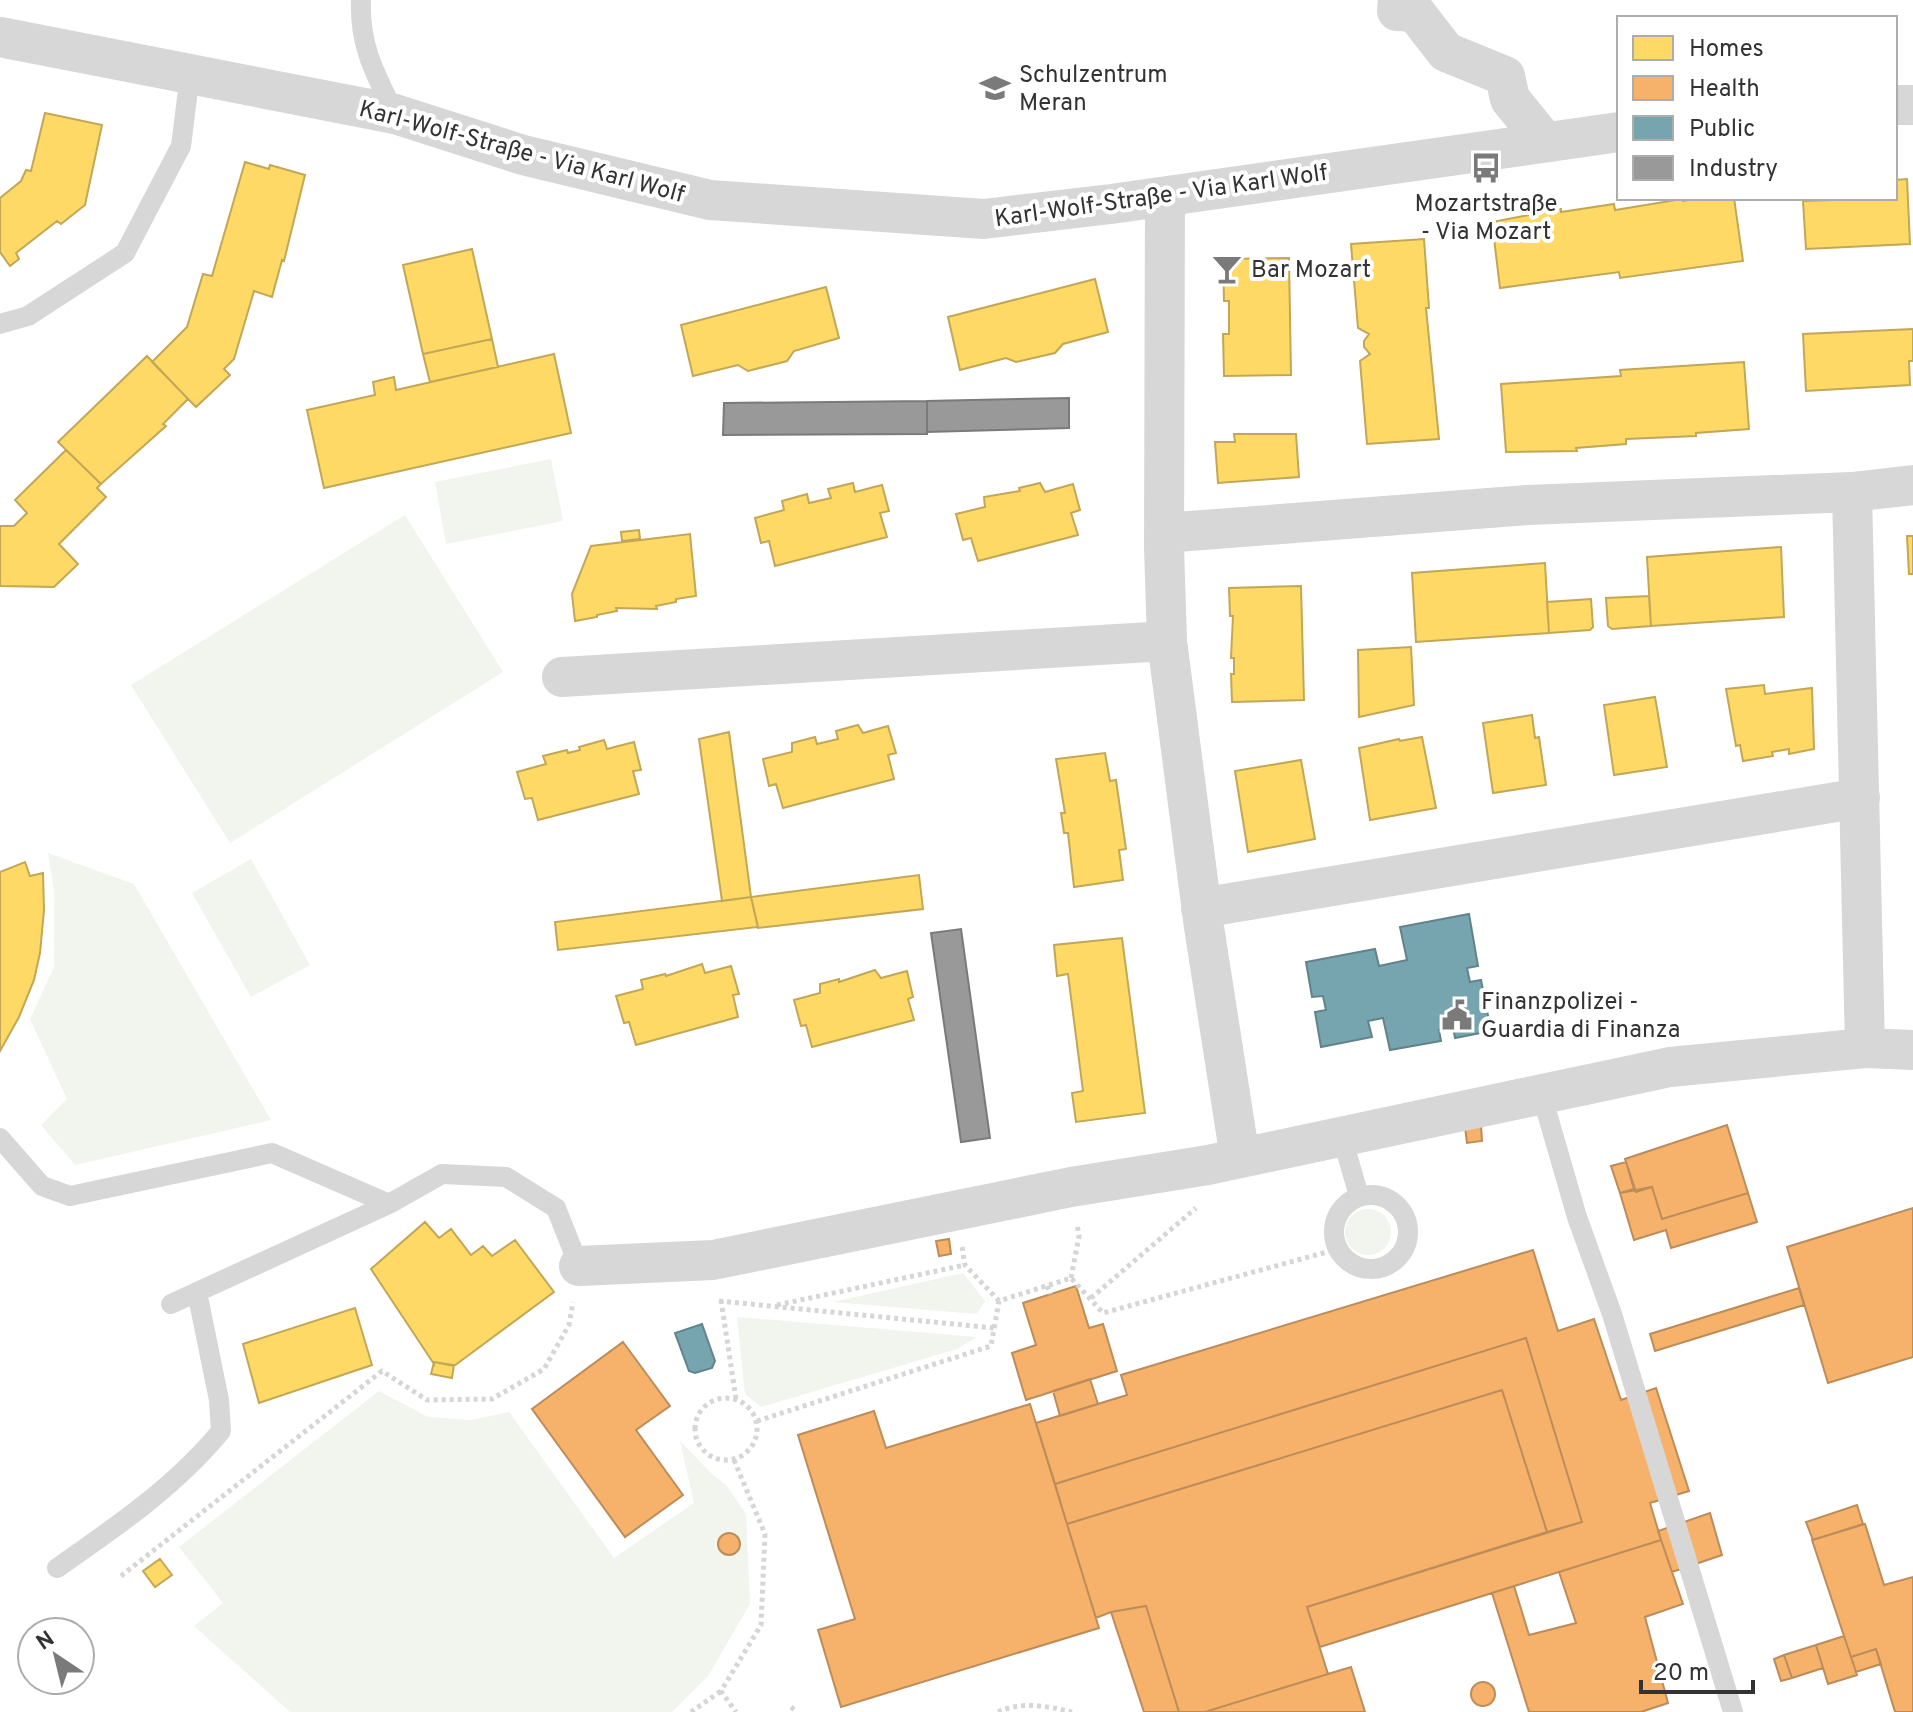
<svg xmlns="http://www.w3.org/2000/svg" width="1913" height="1712" viewBox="0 0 1913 1712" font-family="Overpass,sans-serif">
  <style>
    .green { fill: #f1f5ed }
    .homes { fill: #ffd966; stroke: #c2a757; stroke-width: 2 }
    .health { fill: #f6b26b; stroke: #bc8c5a; stroke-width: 2 }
    .public { fill: #76a5af; stroke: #62838a; stroke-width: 2 }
    .industry { fill: #999; stroke: #7a7a7a; stroke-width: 2 }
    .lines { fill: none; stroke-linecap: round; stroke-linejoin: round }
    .path { stroke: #d6d6d6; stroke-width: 5; stroke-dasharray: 4 4; stroke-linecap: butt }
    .lane { stroke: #d7d7d7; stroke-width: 20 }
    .street { stroke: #d7d7d7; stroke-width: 40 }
    .labels { text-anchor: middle; stroke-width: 8; stroke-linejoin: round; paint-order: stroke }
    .poi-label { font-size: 24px; fill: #333; stroke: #fff; text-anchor: start }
    .street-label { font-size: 24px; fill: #333; stroke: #fff }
  </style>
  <rect width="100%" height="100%" fill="#fff"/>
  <path class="green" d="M 551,459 L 563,521 L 446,544 L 435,482 Z
    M 405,515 L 503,672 L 230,843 L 131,685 Z
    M 48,853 L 134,884 L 271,1120 L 75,1165 L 41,1125 L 67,1099 L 30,1019 L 54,967 L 54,891 Z
    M 251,859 L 310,965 L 251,997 L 192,893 Z
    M1345 1232a23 23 0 1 1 46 0a23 23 0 1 1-46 0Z
    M 963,1273 L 985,1301 L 977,1314 L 833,1302 Z
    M 737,1317 L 977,1337 L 957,1349 L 761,1407 L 745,1394 Z
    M 379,1391 L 428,1417 L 472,1420 L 509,1412 L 614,1558 L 694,1503 L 680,1441 L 712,1474 L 726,1485 L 746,1514 L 750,1604 L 708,1676 L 672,1712 L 290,1712 L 194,1626 L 223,1603 L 179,1547 Z"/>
  <path class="homes" d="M 45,113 L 102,125 L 85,205 L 61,224 L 57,221 L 16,253 L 19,259 L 10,266 L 0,252 L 0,198 L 21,181 L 26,170 L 31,171 Z
    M 245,162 L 269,169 L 270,165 L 305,175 L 284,261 L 282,260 L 272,297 L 254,291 L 234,359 L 224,369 L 230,375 L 196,407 L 152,362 L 187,327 L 203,274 L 212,276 Z
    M 1907,179 L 1910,244 L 1806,249 L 1803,201 L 1895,198 L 1895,180 Z
    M 1702,198 L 1734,198 L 1743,261 L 1620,278 L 1619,272 L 1500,288 L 1492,222 L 1561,209 L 1561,212 L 1614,204 L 1615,210 L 1682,199 L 1683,201 Z
    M 1424,239 L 1429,308 L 1426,308 L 1439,439 L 1367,444 L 1360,361 L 1370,354 L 1364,347 L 1364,341 L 1369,334 L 1358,328 L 1351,244 Z
    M 472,249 L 492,339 L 423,354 L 403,265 Z
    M 1289,258 L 1291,375 L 1224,376 L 1223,334 L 1229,334 L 1229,301 L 1224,301 L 1223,259 Z
    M 1095,279 L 1108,332 L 1063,344 L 1055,353 L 1016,362 L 1006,358 L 960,370 L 948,317 Z
    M 826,287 L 839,338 L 794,351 L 787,361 L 748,371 L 738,365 L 693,376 L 681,325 Z
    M 1913,329 L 1913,361 L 1909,361 L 1910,385 L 1806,391 L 1803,334 Z
    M 492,339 L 498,367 L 430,382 L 423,354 Z
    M 554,354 L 571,433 L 324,488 L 307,410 L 375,395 L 373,382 L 394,377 L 396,390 Z
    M 147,356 L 188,399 L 163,424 L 166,426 L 101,484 L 58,442 Z
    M 1744,362 L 1749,429 L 1696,433 L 1696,436 L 1626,439 L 1626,444 L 1576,448 L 1577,451 L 1506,452 L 1501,384 L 1621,376 L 1620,370 Z
    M 1234,434 L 1296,434 L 1299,477 L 1218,483 L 1215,442 L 1235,442 Z
    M 66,450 L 101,484 L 97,488 L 106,497 L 59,544 L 78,564 L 54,587 L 0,586 L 0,526 L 14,526 L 27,513 L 15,500 Z
    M 853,483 L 855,492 L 882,485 L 889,511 L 880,513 L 887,537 L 775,566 L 769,541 L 761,543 L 755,518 L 784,510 L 782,501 L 807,494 L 809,503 L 831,498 L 828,489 Z
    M 1040,483 L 1045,492 L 1073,484 L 1080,510 L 1071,513 L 1078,535 L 978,561 L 971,538 L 963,540 L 956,514 L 985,507 L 984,497 L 1020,491 L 1019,488 Z
    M 639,530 L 640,539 L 622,541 L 621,532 Z
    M 690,534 L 696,596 L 676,599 L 676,602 L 656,606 L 657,609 L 616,608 L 617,611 L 597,615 L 597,617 L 575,621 L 572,594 L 591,546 Z
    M 1907,536 L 1913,536 L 1913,574 L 1909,574 Z
    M 1781,547 L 1784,617 L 1651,626 L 1647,557 Z
    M 1545,563 L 1549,633 L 1416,642 L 1412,573 Z
    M 1301,586 L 1304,700 L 1232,702 L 1231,674 L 1234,674 L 1234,658 L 1231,658 L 1233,616 L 1230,616 L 1229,588 Z
    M 1649,596 L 1651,626 L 1612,629 L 1608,626 L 1606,598 Z
    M 1591,599 L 1593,627 L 1590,630 L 1549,633 L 1547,602 Z
    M 1411,647 L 1414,705 L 1359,717 L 1358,650 Z
    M 1764,685 L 1765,694 L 1812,688 L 1814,749 L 1789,754 L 1789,749 L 1772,752 L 1773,756 L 1743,761 L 1740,745 L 1736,746 L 1726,689 Z
    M 1655,697 L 1667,767 L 1614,775 L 1604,705 Z
    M 1532,715 L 1535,738 L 1539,737 L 1546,785 L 1493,793 L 1483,723 Z
    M 858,725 L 863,733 L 888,726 L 896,753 L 888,755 L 894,779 L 783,808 L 776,784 L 769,786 L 763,759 L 792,752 L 792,743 L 815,737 L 817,744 L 838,739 L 836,731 Z
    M 729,732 L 751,897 L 722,901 L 699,739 Z
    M 1422,737 L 1436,808 L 1370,820 L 1359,748 L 1399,739 L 1400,741 Z
    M 604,740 L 607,749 L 634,742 L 641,770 L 633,771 L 639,794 L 538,820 L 532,798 L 525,799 L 517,772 L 546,764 L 543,756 L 567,750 L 568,753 L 580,750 L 579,747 Z
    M 1105,753 L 1110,781 L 1116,780 L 1126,849 L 1119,850 L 1123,880 L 1074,887 L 1068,833 L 1064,833 L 1061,813 L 1065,813 L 1056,759 Z
    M 1301,760 L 1315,839 L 1248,852 L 1235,771 Z
    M 25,862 L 30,876 L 43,873 L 44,910 L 40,953 L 34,980 L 19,1017 L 0,1051 L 0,872 Z
    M 919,875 L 923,909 L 758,928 L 751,897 Z
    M 751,897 L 758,927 L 558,950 L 555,922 Z
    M 1122,938 L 1145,1113 L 1076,1122 L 1072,1093 L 1083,1091 L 1068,974 L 1057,976 L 1054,945 Z
    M 702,964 L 705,973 L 731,966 L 739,994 L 733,995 L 738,1017 L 636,1045 L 629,1022 L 624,1023 L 616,996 L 643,989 L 641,980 L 665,974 L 666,976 Z
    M 875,970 L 881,978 L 907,971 L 913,997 L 908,999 L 914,1020 L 812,1047 L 806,1025 L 801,1026 L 794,1000 L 820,993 L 820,984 L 839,979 L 839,982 Z
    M 425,1222 L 439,1238 L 451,1229 L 471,1255 L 483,1246 L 492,1256 L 515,1240 L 554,1292 L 454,1366 L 434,1362 L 434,1364 L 371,1269 Z
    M 355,1308 L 372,1365 L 259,1403 L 243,1344 Z
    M 434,1362 L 454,1365 L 452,1378 L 431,1374 Z
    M 160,1559 L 172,1575 L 155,1587 L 143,1571 Z"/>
  <path class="health" d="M 1481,1125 L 1482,1141 L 1467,1143 L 1465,1127 Z
    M 1727,1125 L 1748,1193 L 1662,1219 L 1652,1187 L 1636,1192 L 1625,1159 Z
    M 1626,1162 L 1634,1189 L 1620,1193 L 1611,1166 Z
    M 1652,1187 L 1662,1219 L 1748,1193 L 1757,1222 L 1671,1248 L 1666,1230 L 1634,1240 L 1620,1193 Z
    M 1913,1208 L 1913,1357 L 1828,1383 L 1787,1247 Z
    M 949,1239 L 951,1254 L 939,1256 L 936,1241 Z
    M 1533,1250 L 1558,1331 L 1594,1319 L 1621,1400 L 1656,1388 L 1689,1491 L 1650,1503 L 1661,1540 L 1320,1647 L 1307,1607 L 1582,1522 L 1526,1338 L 1055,1484 L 1036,1423 L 1127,1395 L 1121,1375 Z
    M 1076,1286 L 1089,1328 L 1103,1324 L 1117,1371 L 1026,1400 L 1012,1353 L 1036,1345 L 1023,1303 Z
    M 1799,1288 L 1804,1305 L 1655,1351 L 1650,1334 Z
    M 1526,1338 L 1582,1522 L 1547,1532 L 1502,1390 L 1067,1524 L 1055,1484 Z
    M 623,1342 L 670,1406 L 636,1430 L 683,1495 L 625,1537 L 532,1409 Z
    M 1090,1379 L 1098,1404 L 1060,1416 L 1053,1391 Z
    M 1502,1390 L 1547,1532 L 1307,1607 L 1328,1674 L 1205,1712 L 1179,1712 L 1146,1606 L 1111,1612 L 1096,1618 L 1067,1524 Z
    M 1030,1404 L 1099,1628 L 841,1707 L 818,1630 L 855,1619 L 798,1435 L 874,1411 L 886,1448 Z
    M 1857,1505 L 1863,1524 L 1813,1540 L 1806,1522 Z
    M 1710,1513 L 1722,1555 L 1672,1572 L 1658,1531 Z
    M 1865,1524 L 1884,1585 L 1913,1577 L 1913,1712 L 1895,1712 L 1876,1649 L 1851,1657 L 1812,1540 Z
    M718 1544a11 11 0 1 1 22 0a11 11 0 1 1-22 0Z
    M 1661,1540 L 1683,1604 L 1645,1617 L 1668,1703 L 1641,1712 L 1529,1712 L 1492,1593 L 1514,1586 L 1529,1635 L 1576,1623 L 1559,1572 Z
    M 1146,1606 L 1179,1712 L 1144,1712 L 1111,1612 Z
    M 1844,1636 L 1857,1675 L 1828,1684 L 1816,1645 Z
    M 1816,1645 L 1823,1668 L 1792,1678 L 1784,1655 Z
    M 1876,1649 L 1881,1664 L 1856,1672 L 1851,1657 Z
    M 1784,1655 L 1792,1678 L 1781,1681 L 1774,1659 Z
    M 1351,1667 L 1365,1712 L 1205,1712 L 1328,1674 Z
    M1471 1694a12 12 0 1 1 24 0a12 12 0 1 1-24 0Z"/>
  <path class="public" d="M 1469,914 L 1478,966 L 1467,968 L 1470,982 L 1481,980 L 1491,1031 L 1455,1038 L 1453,1027 L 1439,1030 L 1441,1041 L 1390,1050 L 1383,1018 L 1368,1021 L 1372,1037 L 1321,1047 L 1315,1012 L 1326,1010 L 1323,996 L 1312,997 L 1306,962 L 1375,949 L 1379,966 L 1407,960 L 1400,927 Z
    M 702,1324 L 715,1361 L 712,1368 L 695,1373 L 689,1371 L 675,1333 Z"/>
  <path class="industry" d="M 1069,398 L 1069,428 L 927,432 L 927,401 Z
    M 927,401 L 927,434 L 723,435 L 724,403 Z
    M 961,929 L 990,1138 L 961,1142 L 931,933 Z"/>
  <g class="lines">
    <path class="path" d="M 962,1247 L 965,1265 L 999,1301
      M 1071,1278 L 1079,1236 L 1077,1224
      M 1047,1286 L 1051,1294
      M 1091,1298 L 1196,1208
      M 721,1300 L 736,1399
      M 719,1301 L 994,1328
      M 777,1305 L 965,1265
      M695 1429a31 31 0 1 1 62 0a31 31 0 1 1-62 0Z
      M 757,1421 L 991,1346 L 999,1301 L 1071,1278 L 1103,1313 L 1338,1249
      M 734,1460 L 765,1534 L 761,1625 L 721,1691 L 736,1712
      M 121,1576 L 382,1371 L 427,1400 L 492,1399 L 544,1369 L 569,1325 L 573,1302
      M 791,1707 L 797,1712
      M 691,1712 L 721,1691
      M 998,1712 C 1022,1701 1047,1706 1072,1712"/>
    <path class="lane" d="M 361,0 C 359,45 375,74 395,114
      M 0,324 L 28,316 L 125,253 L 181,146 L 190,74
      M 1542,1096 L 1577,1217 L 1612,1314 L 1733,1712
      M 1342,1137 L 1359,1196
      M 0,1138 L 42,1186 L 70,1196 L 272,1153 L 389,1204 L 442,1174 L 506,1177 L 556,1208 L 579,1266
      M1334 1232a37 37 0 1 1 74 0a37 37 0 1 1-74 0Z
      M 171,1304 L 389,1204
      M 57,1568 C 116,1527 176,1486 221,1431 L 219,1400 L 197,1292"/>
    <path class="street" d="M 1398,0 L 1397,11 L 1415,12 L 1446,52 L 1505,76 L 1510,99 L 1545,142
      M 0,37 L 395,114 L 523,155 L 710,200 L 984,219 L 1111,204 L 1619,132
      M 1895,105 L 1913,105
      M 1165,197 L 1164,547 L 1167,641 L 1204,927 L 1240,1158
      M 1164,533 L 1528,505 L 1852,492
      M 562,677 L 1167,641
      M 1201,908 L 1860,798
      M 1865,1048 L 1852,492 L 1913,485
      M 579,1266 L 713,1260 L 1071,1187 L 1208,1165 L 1670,1067 L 1865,1048 L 1913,1050"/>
  </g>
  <defs>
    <g id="school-bare" transform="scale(2.4)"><path d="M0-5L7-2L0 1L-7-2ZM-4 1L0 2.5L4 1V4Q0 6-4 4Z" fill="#7a7a7a" stroke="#fff" stroke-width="2.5" paint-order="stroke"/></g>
    <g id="bus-bare" transform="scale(2.4)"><path d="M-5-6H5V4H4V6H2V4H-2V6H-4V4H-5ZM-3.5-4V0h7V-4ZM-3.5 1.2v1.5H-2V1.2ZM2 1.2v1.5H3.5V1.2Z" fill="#7a7a7a" stroke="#fff" stroke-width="2.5" paint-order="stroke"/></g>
    <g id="bar-bare" transform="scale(2.4)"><path d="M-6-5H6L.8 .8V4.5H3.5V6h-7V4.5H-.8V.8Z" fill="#7a7a7a" stroke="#fff" stroke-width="2.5" paint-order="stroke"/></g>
    <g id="civic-bare" transform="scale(2.4)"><path d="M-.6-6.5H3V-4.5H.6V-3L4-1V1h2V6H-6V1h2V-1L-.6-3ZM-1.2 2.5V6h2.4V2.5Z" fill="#7a7a7a" stroke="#fff" stroke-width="2.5" paint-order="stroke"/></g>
  </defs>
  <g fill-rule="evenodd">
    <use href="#school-bare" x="995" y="88"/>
    <use href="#bus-bare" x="1486" y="168"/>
    <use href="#bar-bare" x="1227" y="269"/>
    <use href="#civic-bare" x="1457" y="1015"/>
  </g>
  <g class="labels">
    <g class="poi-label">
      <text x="1019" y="82">Schulzentrum<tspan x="1019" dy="28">Meran</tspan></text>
      <text x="1486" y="211" text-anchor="middle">Mozartstraße<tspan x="1486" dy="28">- Via Mozart</tspan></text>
      <text x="1251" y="277">Bar Mozart</text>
      <text x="1481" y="1009">Finanzpolizei -<tspan x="1481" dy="28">Guardia di Finanza</tspan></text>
    </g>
    <g class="street-label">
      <text transform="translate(522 151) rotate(15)" y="8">Karl-Wolf-Straße - Via Karl Wolf</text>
      <text transform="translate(1161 195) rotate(-8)" y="8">Karl-Wolf-Straße - Via Karl Wolf</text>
    </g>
  </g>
  <rect x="1617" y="16" width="280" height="184" fill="#ffffff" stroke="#adadad" stroke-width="2"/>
  <rect x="1633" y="36" width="40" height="24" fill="#ffd966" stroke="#adadad" stroke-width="2"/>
  <text x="1689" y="56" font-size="24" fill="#333333">Homes</text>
  <rect x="1633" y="76" width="40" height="24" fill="#f6b26b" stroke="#adadad" stroke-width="2"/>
  <text x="1689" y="96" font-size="24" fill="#333333">Health</text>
  <rect x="1633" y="116" width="40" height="24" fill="#76a5af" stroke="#adadad" stroke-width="2"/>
  <text x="1689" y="136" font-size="24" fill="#333333">Public</text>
  <rect x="1633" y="156" width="40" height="24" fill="#999999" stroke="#adadad" stroke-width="2"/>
  <text x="1689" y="176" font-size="24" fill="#333333">Industry</text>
  <g transform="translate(56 1656) rotate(325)"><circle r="38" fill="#ffffff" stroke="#adadad" stroke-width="2"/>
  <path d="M0-6L14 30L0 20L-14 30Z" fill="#7a7a7a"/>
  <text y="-12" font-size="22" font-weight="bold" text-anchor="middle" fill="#333333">N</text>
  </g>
  <path d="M1641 1680v12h112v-12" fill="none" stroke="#333333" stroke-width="4"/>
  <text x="1653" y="1680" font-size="24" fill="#333333" stroke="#ffffff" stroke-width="6" paint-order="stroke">20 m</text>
</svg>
